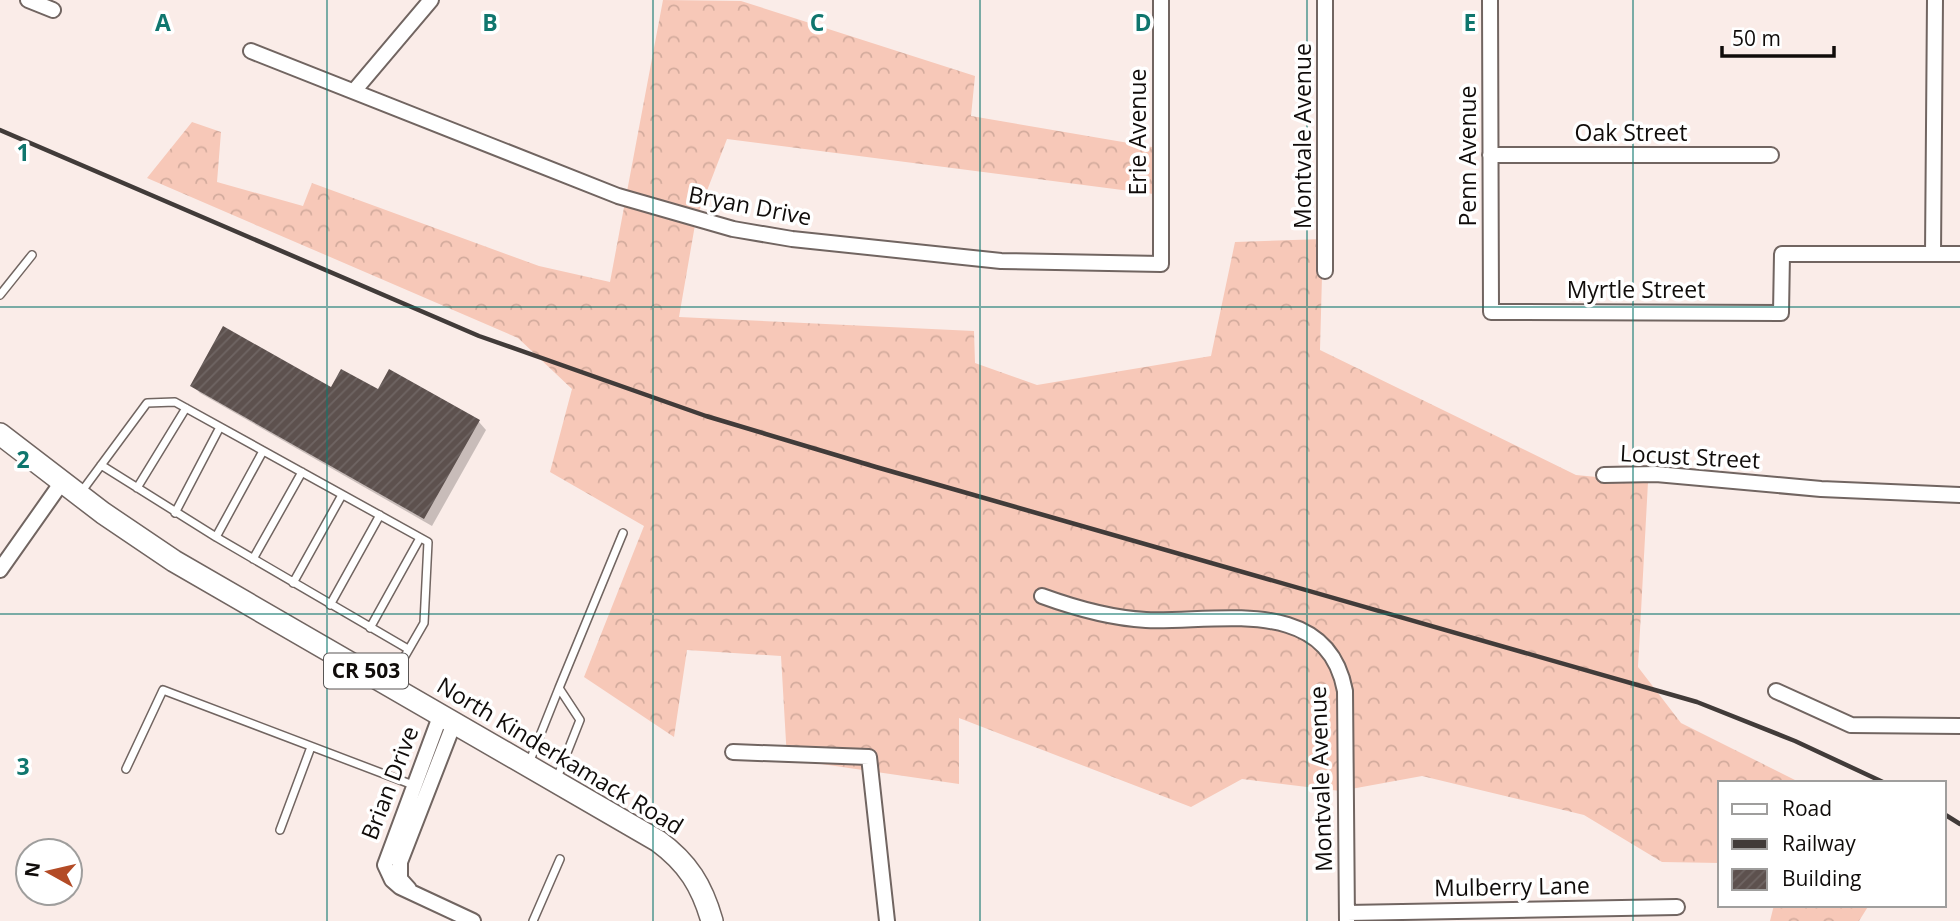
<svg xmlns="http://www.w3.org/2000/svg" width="1960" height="921" viewBox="0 0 1960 921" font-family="'Open Sans',sans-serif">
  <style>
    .forest { fill: url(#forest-crowns) }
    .shadow { fill: #0003 }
    .building { fill: url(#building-hatch) }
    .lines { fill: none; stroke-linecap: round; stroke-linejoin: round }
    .service-casing { stroke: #716561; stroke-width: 10 }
    .minor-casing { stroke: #716561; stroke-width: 18 }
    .primary-casing { stroke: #716561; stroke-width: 24 }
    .service { stroke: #fff; stroke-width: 7 }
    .minor { stroke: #fff; stroke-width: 14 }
    .primary { stroke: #fff; stroke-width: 21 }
    .rail { stroke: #413b39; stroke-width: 4.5 }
    .grid { fill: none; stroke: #0f766e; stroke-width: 2; stroke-opacity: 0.55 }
    .labels { text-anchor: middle; stroke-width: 7; stroke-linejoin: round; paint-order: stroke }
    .shield { fill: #fff; stroke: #585554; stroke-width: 2 }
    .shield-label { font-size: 21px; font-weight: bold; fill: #100c0a }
    .street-label { font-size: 23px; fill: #100c0a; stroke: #fff }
    .grid-label { font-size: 23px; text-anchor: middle; font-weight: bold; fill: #0f766e; stroke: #fff; stroke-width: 7; stroke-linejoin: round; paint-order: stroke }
  </style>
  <defs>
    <pattern id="forest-crowns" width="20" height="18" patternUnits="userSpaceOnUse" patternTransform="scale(1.75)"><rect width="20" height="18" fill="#f7c8b8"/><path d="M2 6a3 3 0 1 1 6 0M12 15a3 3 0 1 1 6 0" fill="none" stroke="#d3ab9d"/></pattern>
    <pattern id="building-hatch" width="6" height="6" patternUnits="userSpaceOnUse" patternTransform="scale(1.75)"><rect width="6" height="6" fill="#5d514e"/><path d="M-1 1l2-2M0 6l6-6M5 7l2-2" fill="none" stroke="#6f6563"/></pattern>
  </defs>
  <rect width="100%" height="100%" fill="#faece8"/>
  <path class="forest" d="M 663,0 L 741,1 L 975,76 L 971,116 L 1158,148 L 1161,195 L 727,139 L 696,219 L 679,317 L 974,331 L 975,363 L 1037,385 L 1211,356 L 1235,242 L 1323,239 L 1320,350 L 1576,475 L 1648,482 L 1638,667 L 1681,723 L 1801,783 L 1720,783 L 1720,863 L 1662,862 L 1584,815 L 1422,776 L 1340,791 L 1242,779 L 1191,807 L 959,718 L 959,784 L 787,759 L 781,656 L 687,650 L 674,737 L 584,677 L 644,526 L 550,472 L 572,389 L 518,338 L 147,178 L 192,122 L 221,132 L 217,182 L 303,206 L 312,183 L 539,266 L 610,282 Z
    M 1774,905 L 1869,905 L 1859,921 L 1770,921 Z"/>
  <path class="shadow" d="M 192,385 L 378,392 L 479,422 L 486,430 L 432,526 L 200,393 Z"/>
  <path class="building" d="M 223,326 L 331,387 L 341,369 L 378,389 L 389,369 L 480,420 L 424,519 L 190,386 Z"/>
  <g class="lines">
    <g class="service-casing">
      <path id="service" d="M 0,295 L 32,255
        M 101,465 L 216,537 L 408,649
        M 137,488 L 186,408
        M 82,491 L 147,403 L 175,402 L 428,542 L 424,623 L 390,682
        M 175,513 L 220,427
        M 216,537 L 263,451
        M 253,559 L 302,472
        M 293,583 L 342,495
        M 330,605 L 380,515
        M 370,628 L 420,538
        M 559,688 L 623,533
        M 529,763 L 559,688 L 580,720 L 557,778
        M 126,769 L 163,690 L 413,785
        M 280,830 L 311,747
        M 533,921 L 560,859"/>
    </g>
    <g class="minor-casing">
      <path id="minor" d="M 28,0 L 53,10
        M 1490,0 L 1491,312 L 1781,313 L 1782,254 L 1960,254
        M 251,51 L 618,196 L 733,229 L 792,239 L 1001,261 L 1161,264 L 1161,0
        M 354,91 L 431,0
        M 1490,155 L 1771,155
        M 1933,254 L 1935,0
        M 1325,271 L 1325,0
        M 1604,475 L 1656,474 L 1821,489 L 1960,495
        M 0,570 L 62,482
        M 1042,596 C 1075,608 1109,618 1146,620 C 1217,623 1327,594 1345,691 L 1347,921
        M 1776,691 L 1851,725 L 1960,726
        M 441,714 L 385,865 L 392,880 L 400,887 L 473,921
        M 733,752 L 869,757 L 887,921
        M 409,889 L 400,879 L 400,862 L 454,723
        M 1347,913 L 1677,907"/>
    </g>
    <g class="primary-casing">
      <path id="primary" d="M 0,434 L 103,513 L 174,561 L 658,841 C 688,863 702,886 712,921"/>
    </g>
    <use href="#service" class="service"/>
    <use href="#minor" class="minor"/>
    <use href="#primary" class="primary"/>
    <path class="rail" d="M 0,130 L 479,336 L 706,416 L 876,467 L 1697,702 L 1795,741 L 1885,783
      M 1944,814 L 1960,824"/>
  </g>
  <path class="grid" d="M 327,0 L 327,921M 653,0 L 653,921M 980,0 L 980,921M 1307,0 L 1307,921M 1633,0 L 1633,921M 0,307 L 1960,307M 0,614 L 1960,614"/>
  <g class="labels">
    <rect class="shield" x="324" y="653.5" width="84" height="35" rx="5"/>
    <g class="shield-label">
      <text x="366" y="678">CR 503</text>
    </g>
    <g class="street-label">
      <text transform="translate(1138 132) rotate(-90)" y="8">Erie Avenue</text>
      <text x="1631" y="141">Oak Street</text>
      <text transform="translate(1303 136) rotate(-90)" y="8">Montvale Avenue</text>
      <text transform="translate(1468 156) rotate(-90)" y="8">Penn Avenue</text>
      <text transform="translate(750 206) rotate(11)" y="8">Bryan Drive</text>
      <text x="1636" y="298">Myrtle Street</text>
      <text transform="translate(1690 457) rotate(3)" y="8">Locust Street</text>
      <text transform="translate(560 756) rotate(31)" y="8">North Kinderkamack Road</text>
      <text transform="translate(1321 779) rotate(-92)" y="8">Montvale Avenue</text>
      <text transform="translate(390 783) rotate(-69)" y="8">Brian Drive</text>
      <text transform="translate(1512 887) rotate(-1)" y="8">Mulberry Lane</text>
    </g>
  </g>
  <g class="grid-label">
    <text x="163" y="31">A</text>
    <text x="490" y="31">B</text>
    <text x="817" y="31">C</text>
    <text x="1143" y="31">D</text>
    <text x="1470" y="31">E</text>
    <text x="23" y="161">1</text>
    <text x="23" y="468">2</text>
    <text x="23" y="775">3</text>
  </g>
  <rect x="1718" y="781" width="228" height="126" fill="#ffffff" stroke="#9f9e9d" stroke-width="2"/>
  <rect x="1732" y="804" width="35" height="10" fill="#ffffff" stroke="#9f9e9d" stroke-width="2"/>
  <text x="1782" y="816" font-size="21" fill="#100c0a">Road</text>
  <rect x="1732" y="839" width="35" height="10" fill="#413b39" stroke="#9f9e9d" stroke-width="2"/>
  <text x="1782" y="851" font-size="21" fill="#100c0a">Railway</text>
  <rect x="1732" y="869" width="35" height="21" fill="url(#building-hatch)" stroke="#9f9e9d" stroke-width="2"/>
  <text x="1782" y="886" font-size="21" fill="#100c0a">Building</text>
  <g transform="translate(49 872) rotate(278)"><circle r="33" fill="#ffffff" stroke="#9f9e9d" stroke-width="2"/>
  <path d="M0-5L12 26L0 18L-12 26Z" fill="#b34b26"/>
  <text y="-10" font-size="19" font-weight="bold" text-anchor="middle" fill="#100c0a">N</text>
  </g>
  <path d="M1722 46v10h112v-10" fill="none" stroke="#100c0a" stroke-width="3.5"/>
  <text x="1732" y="46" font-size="21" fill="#100c0a" stroke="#ffffff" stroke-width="5" paint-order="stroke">50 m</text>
</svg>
